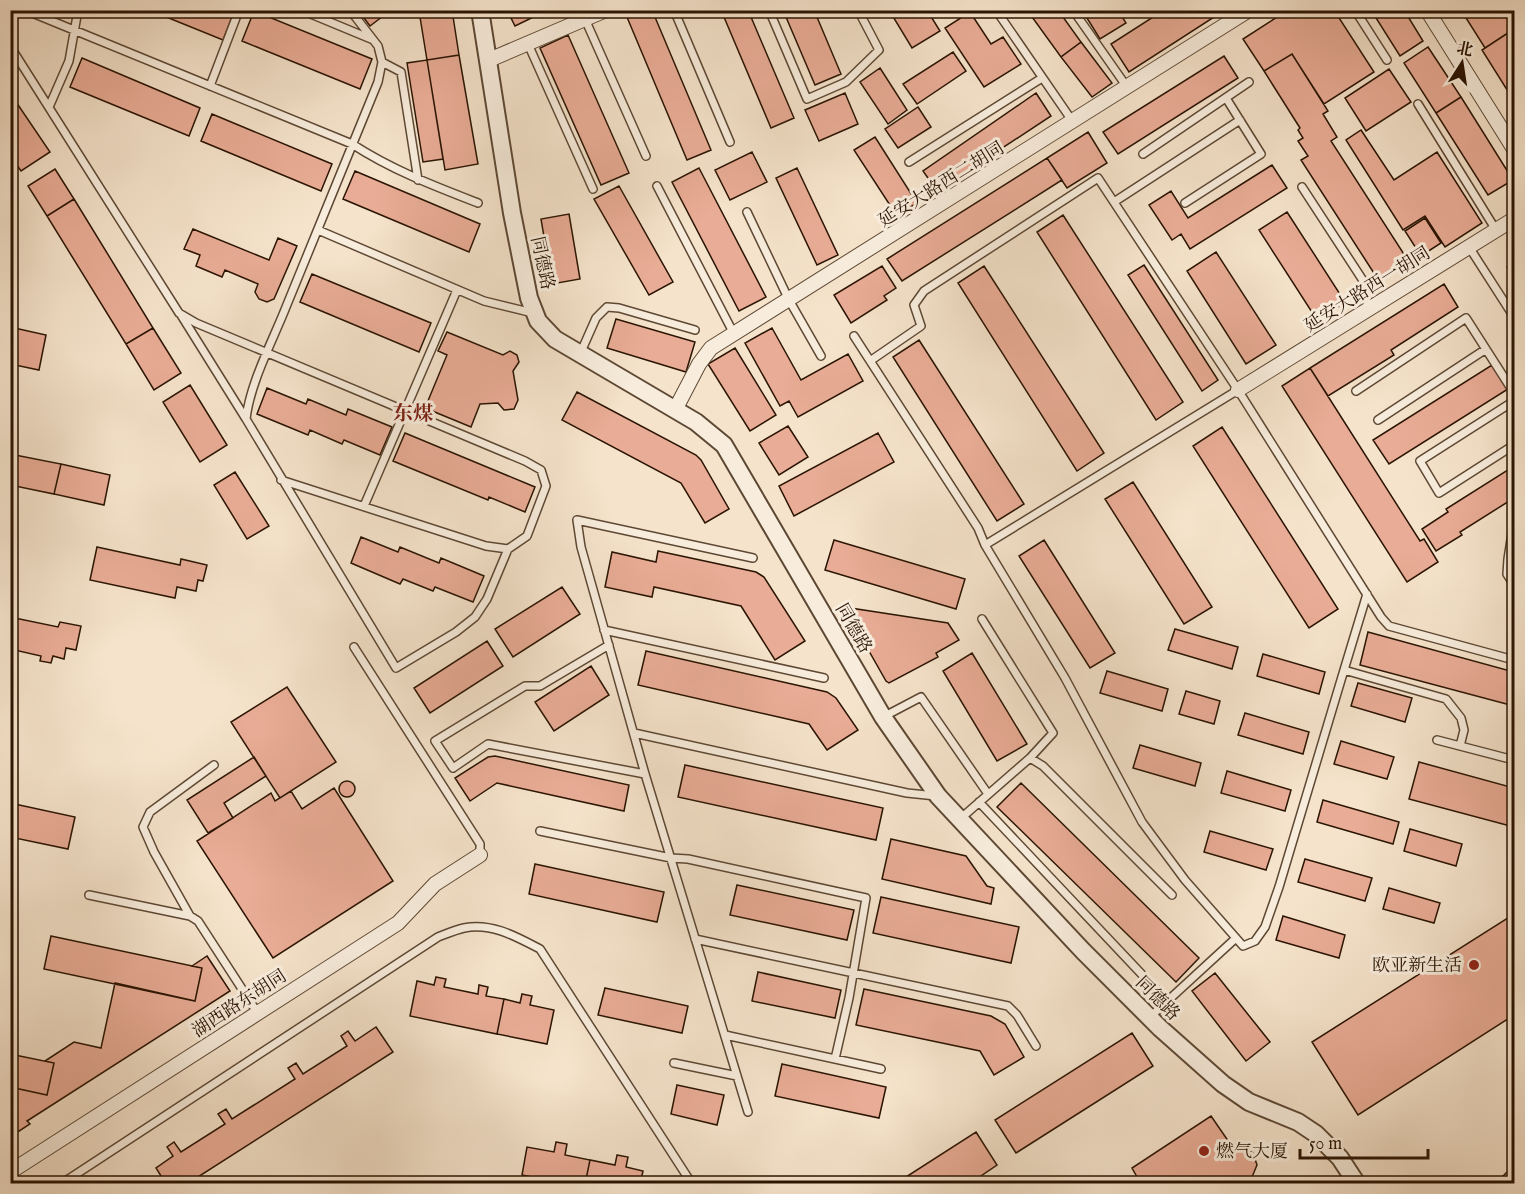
<svg xmlns="http://www.w3.org/2000/svg" width="1525" height="1194" viewBox="0 0 1525 1194" font-family="'IM FELL English','Noto Serif SC',serif">
  <style>
    .building { fill: #e9ac96; stroke: #2a1402; stroke-width: 1.5 }
    .lines { fill: none; stroke-linecap: round; stroke-linejoin: round }
    .service-casing { stroke: #5d4834; stroke-width: 10 }
    .minor-casing { stroke: #5d4834; stroke-width: 16 }
    .tertiary-casing { stroke: #5d4834; stroke-width: 20 }
    .primary-casing { stroke: #2a1402; stroke-width: 24 }
    .service { stroke: #f8eddd; stroke-width: 7 }
    .minor { stroke: #f8eddd; stroke-width: 14 }
    .tertiary { stroke: #f8eddd; stroke-width: 16 }
    .primary { stroke: #eac286; stroke-width: 21 }
    .poi-dot { fill: #8f2418; stroke: #f8eddd; stroke-width: 2 }
    .labels { text-anchor: middle; stroke-width: 6; stroke-linejoin: round; paint-order: stroke }
    .street-label { font-size: 18px; fill: #2a1402; stroke: #f8eddd }
    .poi-label { font-size: 18px; fill: #2a1402; stroke: #f8eddd; text-anchor: end }
    .neighbourhood-label { font-size: 20px; font-weight: bold; fill: #7a1f14; stroke: #f8eddd }
  </style>
  <rect width="100%" height="100%" fill="#f5e3cb"/>
  <filter id="stains"><feTurbulence type="fractalNoise" baseFrequency=".00333" numOctaves="4"/><feColorMatrix values="0 0 0 0 .2 0 0 0 0 .09 0 0 0 0 .02 0 0 0 .5 -.17"/></filter>
  <radialGradient id="worn" r=".72"><stop offset=".6" stop-color="#630" stop-opacity="0"/><stop offset="1" stop-color="#630" stop-opacity=".3"/></radialGradient>
  <path class="building" d="M 149,10 L 230,10 L 234,12 L 223,40 Z
    M 358,10 L 391,10 L 370,26 Z
    M 452,10 L 459,55 L 427,60 L 419,11 Z
    M 507,10 L 548,10 L 515,26 Z
    M 624,10 L 652,10 L 711,150 L 687,160 Z
    M 721,10 L 748,10 L 794,118 L 771,128 Z
    M 783,10 L 814,10 L 841,74 L 815,85 Z
    M 889,10 L 927,10 L 940,31 L 912,48 Z
    M 1027,10 L 1058,10 L 1081,42 L 1061,57 Z
    M 1082,10 L 1118,10 L 1126,23 L 1100,39 Z
    M 1164,10 L 1225,10 L 1129,72 L 1111,44 Z
    M 1288,10 L 1334,10 L 1374,72 L 1324,104 L 1292,54 L 1264,71 L 1243,39 Z
    M 1371,10 L 1404,10 L 1423,41 L 1400,56 Z
    M 1461,10 L 1502,10 L 1514,29 L 1485,48 Z
    M 254,11 L 372,59 L 360,89 L 242,41 Z
    M 970,12 L 991,44 L 1003,37 L 1021,64 L 984,87 L 945,28 Z
    M 1514,29 L 1514,101 L 1482,50 Z
    M 568,35 L 629,173 L 601,185 L 540,48 Z
    M 1081,42 L 1112,83 L 1092,97 L 1061,57 Z
    M 1428,47 L 1461,97 L 1436,113 L 1404,63 Z
    M 953,52 L 966,71 L 917,104 L 903,84 Z
    M 1292,54 L 1328,111 L 1323,114 L 1337,137 L 1331,141 L 1409,262 L 1379,281 L 1301,160 L 1308,156 L 1298,141 L 1303,138 L 1298,130 L 1300,128 L 1264,71 Z
    M 459,55 L 478,164 L 445,170 L 427,60 Z
    M 1224,56 L 1238,78 L 1118,154 L 1103,132 Z
    M 82,58 L 200,108 L 189,136 L 70,87 Z
    M 427,60 L 443,159 L 423,162 L 407,63 Z
    M 880,68 L 907,110 L 888,124 L 860,82 Z
    M 1389,69 L 1411,102 L 1366,131 L 1345,98 Z
    M 10,93 L 50,152 L 21,171 L 10,155 Z
    M 845,93 L 858,124 L 819,141 L 805,110 Z
    M 1036,93 L 1051,116 L 937,191 L 923,171 Z
    M 1461,97 L 1513,180 L 1488,195 L 1436,113 Z
    M 918,107 L 931,127 L 898,148 L 885,129 Z
    M 212,114 L 332,164 L 321,191 L 201,141 Z
    M 1361,130 L 1394,180 L 1437,152 L 1482,223 L 1445,247 L 1425,216 L 1403,230 L 1346,140 Z
    M 1088,132 L 1107,163 L 1067,188 L 1047,158 Z
    M 875,137 L 917,203 L 897,216 L 854,150 Z
    M 752,152 L 767,182 L 730,200 L 715,170 Z
    M 1047,158 L 1062,180 L 902,281 L 887,259 Z
    M 1272,165 L 1287,188 L 1190,249 L 1181,234 L 1172,240 L 1149,205 L 1171,191 L 1188,218 Z
    M 699,168 L 766,297 L 739,311 L 672,182 Z
    M 797,168 L 838,255 L 817,265 L 776,178 Z
    M 55,169 L 74,199 L 47,216 L 28,186 Z
    M 355,171 L 480,224 L 469,252 L 343,199 Z
    M 619,186 L 673,282 L 649,295 L 594,199 Z
    M 74,199 L 153,328 L 126,344 L 47,216 Z
    M 1287,212 L 1345,302 L 1317,320 L 1259,230 Z
    M 569,214 L 580,279 L 552,284 L 541,219 Z
    M 1063,215 L 1183,402 L 1156,420 L 1037,232 Z
    M 1425,218 L 1441,243 L 1421,256 L 1405,231 Z
    M 193,229 L 269,260 L 278,238 L 297,246 L 274,299 L 267,302 L 259,299 L 255,292 L 258,284 L 225,270 L 222,277 L 196,266 L 200,255 L 184,249 Z
    M 1216,252 L 1276,345 L 1246,364 L 1187,271 Z
    M 1514,263 L 1514,279 L 1507,267 Z
    M 1144,265 L 1218,380 L 1202,391 L 1128,275 Z
    M 882,266 L 896,288 L 884,296 L 887,300 L 851,323 L 834,295 Z
    M 984,266 L 1104,453 L 1077,471 L 958,283 Z
    M 312,274 L 431,323 L 419,352 L 300,302 Z
    M 1444,284 L 1458,307 L 1391,350 L 1394,355 L 1328,396 L 1310,368 Z
    M 616,319 L 695,342 L 686,372 L 607,348 Z
    M 10,327 L 46,335 L 39,370 L 10,364 Z
    M 153,328 L 181,373 L 154,390 L 126,344 Z
    M 772,328 L 801,380 L 848,354 L 863,381 L 798,417 L 789,401 L 780,406 L 745,343 Z
    M 447,332 L 503,355 L 510,351 L 517,355 L 519,362 L 513,371 L 518,400 L 514,409 L 504,410 L 498,403 L 480,404 L 471,427 L 425,408 L 447,355 L 438,351 Z
    M 919,340 L 1024,504 L 997,521 L 893,357 Z
    M 735,348 L 776,415 L 750,431 L 708,364 Z
    M 1492,365 L 1508,389 L 1389,464 L 1373,440 Z
    M 1310,368 L 1420,541 L 1424,539 L 1438,562 L 1407,582 L 1282,386 Z
    M 190,385 L 227,445 L 200,462 L 163,402 Z
    M 267,388 L 306,404 L 308,399 L 346,415 L 348,409 L 392,427 L 380,455 L 344,440 L 342,444 L 310,430 L 308,435 L 257,414 Z
    M 577,392 L 696,455 L 701,460 L 729,509 L 705,523 L 681,483 L 562,420 Z
    M 788,426 L 808,457 L 779,475 L 759,443 Z
    M 1222,427 L 1338,609 L 1309,628 L 1193,446 Z
    M 405,433 L 535,487 L 525,512 L 489,497 L 488,500 L 393,461 Z
    M 878,433 L 894,462 L 794,516 L 779,486 Z
    M 10,454 L 61,464 L 54,494 L 10,485 Z
    M 61,464 L 110,475 L 104,505 L 54,494 Z
    M 1514,466 L 1514,498 L 1460,532 L 1462,535 L 1436,551 L 1422,529 L 1448,512 L 1446,509 Z
    M 235,472 L 269,526 L 247,539 L 214,485 Z
    M 1133,482 L 1212,607 L 1184,624 L 1105,499 Z
    M 361,537 L 398,552 L 400,547 L 439,563 L 441,558 L 484,576 L 473,602 L 435,587 L 433,591 L 403,579 L 400,584 L 351,563 Z
    M 834,540 L 965,579 L 956,609 L 825,570 Z
    M 1044,540 L 1115,653 L 1090,668 L 1019,556 Z
    M 97,547 L 180,565 L 181,559 L 207,565 L 203,581 L 198,580 L 196,591 L 177,587 L 175,598 L 90,580 Z
    M 658,551 L 756,572 L 764,577 L 805,641 L 775,660 L 741,606 L 654,587 L 652,597 L 605,587 L 612,552 L 656,562 Z
    M 562,587 L 580,614 L 513,657 L 495,629 Z
    M 844,607 L 948,623 L 959,640 L 936,653 L 938,657 L 889,683 L 886,681 Z
    M 10,617 L 58,627 L 60,622 L 81,626 L 76,650 L 66,648 L 64,659 L 53,656 L 51,663 L 40,661 L 41,656 L 10,649 Z
    M 1175,629 L 1238,647 L 1232,669 L 1168,650 Z
    M 1368,632 L 1514,672 L 1514,706 L 1360,665 Z
    M 487,641 L 503,666 L 430,713 L 414,688 Z
    M 646,651 L 827,692 L 836,698 L 858,730 L 827,750 L 809,724 L 638,685 Z
    M 972,653 L 1027,744 L 997,761 L 943,671 Z
    M 1263,654 L 1325,672 L 1319,694 L 1257,676 Z
    M 591,666 L 609,695 L 554,731 L 535,702 Z
    M 1107,671 L 1168,689 L 1162,711 L 1100,693 Z
    M 1358,683 L 1412,698 L 1405,722 L 1351,706 Z
    M 287,687 L 336,762 L 280,798 L 231,722 Z
    M 1186,691 L 1220,701 L 1214,724 L 1179,714 Z
    M 1245,713 L 1309,732 L 1303,754 L 1238,735 Z
    M 1341,741 L 1394,757 L 1387,779 L 1334,764 Z
    M 1140,745 L 1201,763 L 1195,786 L 1133,768 Z
    M 495,756 L 629,785 L 624,811 L 497,783 L 470,801 L 455,778 L 488,757 Z
    M 254,757 L 266,776 L 224,803 L 233,818 L 208,833 L 187,800 Z
    M 1419,762 L 1514,788 L 1514,827 L 1409,799 Z
    M 685,765 L 883,808 L 876,840 L 678,797 Z
    M 1227,771 L 1291,790 L 1285,811 L 1221,793 Z
    M339 789a8 8 0 1 1 16 0a8 8 0 1 1-16 0Z
    M 1021,783 L 1199,958 L 1176,982 L 997,807 Z
    M 334,788 L 393,881 L 273,958 L 197,841 L 271,793 L 275,801 L 291,791 L 302,809 Z
    M 1323,800 L 1399,822 L 1393,844 L 1317,822 Z
    M 10,803 L 75,817 L 68,849 L 10,837 Z
    M 1410,829 L 1462,844 L 1456,866 L 1404,851 Z
    M 1210,831 L 1273,849 L 1266,870 L 1204,852 Z
    M 891,839 L 966,856 L 987,886 L 994,888 L 991,904 L 882,879 Z
    M 1305,859 L 1372,878 L 1365,901 L 1298,882 Z
    M 535,864 L 664,892 L 657,922 L 529,894 Z
    M 737,885 L 854,910 L 847,940 L 730,915 Z
    M 1389,888 L 1440,903 L 1434,923 L 1383,909 Z
    M 881,897 L 1019,927 L 1011,963 L 873,933 Z
    M 1514,914 L 1514,1015 L 1358,1115 L 1312,1042 Z
    M 1283,916 L 1345,935 L 1339,958 L 1276,940 Z
    M 51,936 L 202,968 L 195,1001 L 44,969 Z
    M 207,956 L 230,991 L 27,1121 L 30,1124 L 10,1137 L 10,1087 L 47,1095 L 54,1063 L 45,1061 L 74,1042 L 101,1048 L 115,983 L 195,1001 L 202,968 L 192,966 Z
    M 758,972 L 841,990 L 835,1018 L 752,1001 Z
    M 1215,973 L 1270,1042 L 1246,1061 L 1192,991 Z
    M 436,977 L 446,979 L 444,987 L 478,994 L 479,985 L 488,987 L 486,996 L 504,999 L 497,1034 L 410,1016 L 417,981 L 434,985 Z
    M 605,988 L 688,1006 L 682,1033 L 598,1015 Z
    M 864,989 L 991,1016 L 1005,1024 L 1024,1057 L 994,1075 L 980,1051 L 856,1025 Z
    M 522,994 L 532,996 L 530,1005 L 554,1010 L 547,1044 L 497,1034 L 504,999 L 520,1003 Z
    M 376,1027 L 393,1052 L 187,1184 L 166,1184 L 156,1168 L 173,1156 L 167,1147 L 174,1142 L 181,1152 L 225,1124 L 218,1114 L 226,1109 L 232,1119 L 295,1079 L 288,1068 L 296,1063 L 303,1074 L 347,1046 L 341,1036 L 348,1031 L 355,1041 Z
    M 1132,1033 L 1153,1066 L 1016,1153 L 995,1120 Z
    M 10,1054 L 54,1063 L 47,1095 L 10,1087 Z
    M 782,1064 L 886,1087 L 879,1118 L 775,1096 Z
    M 677,1085 L 724,1095 L 717,1125 L 671,1114 Z
    M 1211,1116 L 1233,1148 L 1242,1147 L 1253,1153 L 1257,1165 L 1252,1177 L 1241,1183 L 1141,1184 L 1132,1168 Z
    M 976,1132 L 997,1165 L 969,1184 L 895,1184 Z
    M 556,1142 L 567,1144 L 565,1155 L 590,1160 L 585,1184 L 565,1184 L 522,1175 L 527,1147 L 554,1152 Z
    M 617,1155 L 628,1157 L 626,1167 L 643,1171 L 640,1184 L 585,1184 L 590,1160 L 615,1165 Z"/>
  <g class="lines">
    <g class="service-casing">
      <path id="service" d="M 25,10 L 352,144 C 392,170 434,186 478,203
        M 301,10 L 371,39
        M 674,10 L 730,142
        M 769,10 L 807,99 L 846,82 L 879,50 L 858,10
        M 996,10 L 1073,122
        M 1073,10 L 1127,87
        M 1355,10 L 1387,60
        M 585,19 L 646,156
        M 528,44 L 593,189
        M 10,46 L 179,313 L 196,323 L 525,461 L 541,470 L 546,486 L 527,536 L 508,549 L 487,599 L 475,617 L 456,632 L 396,668 L 246,419 C 250,383 273,340 286,307 C 317,232 347,157 378,82 L 382,62 L 378,46 L 350,10
        M 382,62 L 401,72 L 418,180
        M 210,86 L 239,10
        M 1418,104 L 1496,230
        M 49,107 L 69,61 L 78,10
        M 1143,154 L 1249,82
        M 909,162 L 1042,78
        M 657,186 L 734,334
        M 1302,187 L 1364,282 L 1361,291 L 1371,308
        M 1114,202 L 1240,120
        M 1185,203 L 1261,154 L 1226,98
        M 747,212 L 789,300 L 821,356
        M 318,230 L 484,301 L 533,313
        M 1469,247 L 1514,317
        M 181,315 L 246,419
        M 854,336 L 978,528 L 985,545
        M 580,354 L 596,318 L 607,307 L 619,308 L 695,330
        M 870,361 L 921,326 L 914,305 L 924,291 L 1098,178 L 1238,390 L 1381,617 L 1389,626 L 1514,660
        M 1238,390 L 985,545 L 1065,678 L 1142,822 L 1185,880 L 1243,946 L 1255,941 L 1265,927 L 1279,887 L 1344,670
        M 1356,391 L 1466,318 L 1514,393
        M 1514,401 L 1420,461 L 1439,493 L 1514,445
        M 1378,420 L 1486,349
        M 281,480 L 486,546 L 508,549
        M 364,506 L 457,290
        M 1514,520 L 1508,559 L 1507,574 L 1514,585
        M 1367,594 L 1344,670 L 1446,699 L 1461,718 L 1464,730 L 1460,746
        M 982,619 L 1053,733 L 1030,758
        M 604,630 L 824,678
        M 609,645 L 540,686 L 525,686 L 435,741 L 453,768 L 488,744 L 645,774
        M 354,647 L 480,844 L 480,855
        M 883,717 L 921,697 L 988,794
        M 634,733 L 907,793 L 936,796
        M 1437,740 L 1514,760
        M 979,802 L 1167,1001
        M 960,819 L 1030,758 L 1043,766 L 1172,895
        M 540,831 L 671,858 L 688,859 L 866,898 L 849,998 L 835,1059
        M 89,895 L 190,916 L 198,921 L 257,1012
        M 190,916 L 154,852 L 143,827 L 150,812 L 214,765
        M 695,939 L 1008,1006 L 1017,1015 L 1036,1046
        M 1150,1017 L 1236,938
        M 725,1035 L 881,1069
        M 674,1063 L 737,1076
        M 748,1112 L 645,774 L 581,547 L 577,520 L 753,558
        M 61,1184 L 438,937 C 446,934 455,930 464,928 C 491,922 517,937 540,949 L 692,1184"/>
    </g>
    <g class="minor-casing">
      <path id="minor" d="M 1427,10 L 1514,149
        M 489,60 L 606,10
        M 1238,390 L 1514,219
        M 675,410 L 699,364 L 711,348 L 1249,10
        M 10,1172 L 398,923 L 435,884 L 480,855"/>
    </g>
    <g class="tertiary-casing">
      <path id="tertiary" d="M 480,10 L 512,213 L 529,298 L 538,321 L 555,339 L 696,422 L 724,445 L 883,717 L 938,796 L 1083,951 L 1160,1028 L 1223,1084 L 1249,1102 L 1298,1122 L 1316,1134 L 1340,1158 L 1357,1184"/>
    </g>
    <g class="primary-casing">
      <path id="primary" d="M 1511,1184 L 1514,1181"/>
    </g>
    <use href="#service" class="service"/>
    <use href="#minor" class="minor"/>
    <use href="#tertiary" class="tertiary"/>
    <use href="#primary" class="primary"/>
  </g>
  <g class="poi-dot">
    <circle cx="1474" cy="965" r="6"/>
    <circle cx="1204" cy="1151" r="6"/>
  </g>
  <g class="labels">
    <g class="street-label">
      <text transform="translate(941 184) rotate(-32)" y="6">延安大路西二胡同</text>
      <text transform="translate(543 263) rotate(78)" y="6">同德路</text>
      <text transform="translate(1367 289) rotate(-32)" y="6">延安大路西一胡同</text>
      <text transform="translate(854 628) rotate(60)" y="6">同德路</text>
      <text transform="translate(1158 998) rotate(45)" y="6">同德路</text>
      <text transform="translate(239 1003) rotate(-33)" y="6">湖西路东胡同</text>
    </g>
    <g class="poi-label">
      <text x="1462" y="971">欧亚新生活</text>
      <text x="1216" y="1157" text-anchor="start">燃气大厦</text>
    </g>
    <g class="neighbourhood-label">
      <text x="413" y="420">东煤</text>
    </g>
  </g>
  <rect width="1525" height="1194" fill="none" stroke="#f5e3cb" stroke-width="36"/>
  <rect x="12" y="12" width="1501" height="1170" fill="none" stroke="#2a1402" stroke-width="3"/>
  <rect x="18" y="18" width="1489" height="1158" fill="none" stroke="#2a1402" stroke-width="1.5"/>
  <g transform="translate(1462 63) rotate(12)" stroke="#f8eddd" stroke-width="4.5" paint-order="stroke">
  <path d="M0-4.5L10 22L0 15L-10 22Z" fill="#2a1402"/>
  <text y="-9" font-size="16" font-weight="bold" text-anchor="middle" fill="#2a1402">北</text>
  </g>
  <path d="M1300 1149v9h128v-9" fill="none" stroke="#2a1402" stroke-width="3"/>
  <text x="1309" y="1149" font-size="18" fill="#2a1402" stroke="#f8eddd" stroke-width="4.5" paint-order="stroke">50 m</text>
  <rect width="100%" height="100%" filter="url(#stains)"/>
  <rect width="100%" height="100%" fill="url(#worn)"/>
</svg>
